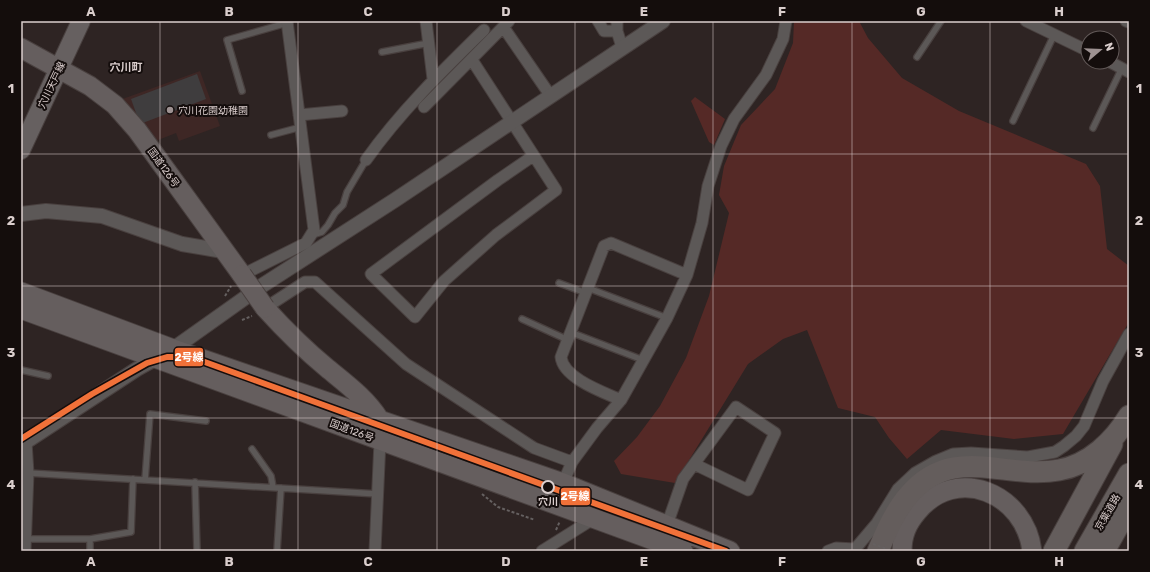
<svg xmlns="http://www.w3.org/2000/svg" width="1150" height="572" viewBox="0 0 1150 572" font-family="Rubik,'Noto Sans JP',sans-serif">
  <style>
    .built { fill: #3e2725 }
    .green { fill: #552926 }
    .building { fill: #3f3d3e }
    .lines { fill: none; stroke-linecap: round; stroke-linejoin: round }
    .service-casing { stroke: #49403f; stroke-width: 8 }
    .minor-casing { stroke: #49403f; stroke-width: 13 }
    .tertiary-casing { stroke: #49403f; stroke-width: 16 }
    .primary-casing { stroke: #49403f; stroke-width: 20 }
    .trunk-casing { stroke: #49403f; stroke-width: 21 }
    .motorway-casing { stroke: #49403f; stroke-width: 23 }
    .path { stroke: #656060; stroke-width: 2; stroke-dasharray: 3 2; stroke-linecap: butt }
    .service { stroke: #5c5857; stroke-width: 5.5 }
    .minor { stroke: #5c5857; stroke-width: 11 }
    .tertiary { stroke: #5c5857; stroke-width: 14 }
    .primary { stroke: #666060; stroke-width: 18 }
    .trunk { stroke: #655e5e; stroke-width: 19 }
    .motorway { stroke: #645d5c; stroke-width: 21 }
    .trunk-bridge-casing { stroke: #49403f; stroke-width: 21; stroke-linecap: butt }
    .path-bridge { stroke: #656060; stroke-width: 2; stroke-dasharray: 3 2; stroke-linecap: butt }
    .trunk-bridge { stroke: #655e5e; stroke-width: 19 }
    .metro-1-casing { stroke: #140d0c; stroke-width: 9 }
    .metro-1 { stroke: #f17139; stroke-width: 6 }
    .grid { fill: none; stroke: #dacecd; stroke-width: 1; stroke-opacity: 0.55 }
    .poi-dot { fill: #9e9292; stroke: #140d0c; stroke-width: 1.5 }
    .stop-dot { fill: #140d0c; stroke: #dacecd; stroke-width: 2 }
    .labels { text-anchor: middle; stroke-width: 4; stroke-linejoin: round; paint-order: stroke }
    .street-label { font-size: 10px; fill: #dacecd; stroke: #140d0c }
    .poi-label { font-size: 10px; fill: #dacecd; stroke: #140d0c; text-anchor: start }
    .stop-label { font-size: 10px; font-weight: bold; fill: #dacecd; stroke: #140d0c }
    .neighbourhood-label { font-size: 11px; font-weight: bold; fill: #dacecd; stroke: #140d0c }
    .line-badge { stroke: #140d0c; stroke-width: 1.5 }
    .badge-label { font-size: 11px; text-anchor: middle; font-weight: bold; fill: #fff }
    .neatline { fill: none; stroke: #dacecd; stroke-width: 1.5 }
    .grid-label { font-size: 13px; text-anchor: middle; font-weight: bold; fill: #dacecd }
  </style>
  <rect width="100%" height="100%" fill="#2e2423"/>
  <path class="built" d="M 200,71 L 220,126 L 179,141 L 176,133 L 153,142 L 117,101 Z"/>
  <path class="green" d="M 794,21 L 859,21 L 868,38 L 902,78 L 959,111 L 1086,164 L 1100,186 L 1107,249 L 1129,266 L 1129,322 L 1063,434 L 1014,439 L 941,430 L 907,459 L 889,438 L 875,417 L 838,408 L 807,330 L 783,339 L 748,364 L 675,483 L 621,474 L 614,461 L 637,437 L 660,406 L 686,358 L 709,296 L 729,213 L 719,195 L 724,166 L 741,125 L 775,89 L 793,43 Z
    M 695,97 L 725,119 L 714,145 L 709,142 L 691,101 Z"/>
  <path class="building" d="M 197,74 L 206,99 L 140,124 L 131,99 Z"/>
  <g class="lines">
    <g class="service-casing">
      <path id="service" d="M 382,52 L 429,43
        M 917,57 L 941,21
        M 242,91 L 227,40 L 287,23
        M 1013,121 L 1054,35
        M 1093,128 L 1122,68
        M 271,135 L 301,127
        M 312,235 L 322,232 L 328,225 L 335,213 L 343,205 L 347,192 L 366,160
        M 559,283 L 586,293
        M 588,288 L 667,318
        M 522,319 L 568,340
        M 570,332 L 643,360
        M 21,370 L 48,376
        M 252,449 L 271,476 L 273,487
        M 28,473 L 378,494
        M 145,480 L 150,414 L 206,421
        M 195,482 L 197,551
        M 26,539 L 90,539 L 131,532 L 133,479
        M 90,539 L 90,551
        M 277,551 L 281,488"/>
    </g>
    <g class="minor-casing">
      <path id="minor" d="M 426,21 L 433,79
        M 598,21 L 604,31 L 617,31
        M 617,21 L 617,31 L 622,47
        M 1026,21 L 1088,51
        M 1126,21 L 1129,22
        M 504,28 L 550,95
        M 472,60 L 556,190 L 496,235 L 444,281 L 415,317 L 371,274 L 498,180 L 533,156
        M 1110,62 L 1129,72
        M 424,107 L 509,21
        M 299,115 L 342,111
        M 366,160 C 400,112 442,71 484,30
        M 242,275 L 306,243 L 314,230 L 287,21
        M 265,308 L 305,282 L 315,282 L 406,364 L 534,448 L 572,462
        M 621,400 C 603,392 563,378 561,357 L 604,246 L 611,243 L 687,275
        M 563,483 L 572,462 L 597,428 L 621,400 L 667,318 L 687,275 L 702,223 L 708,186 L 721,146 L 734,119 L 766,75 L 783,39 L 786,21
        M 667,525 L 683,479 L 736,407 L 775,433 L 748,490 L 694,464
        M 25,551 L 28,473 L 26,442
        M 375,551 L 380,441
        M 542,551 L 593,519
        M 828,551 L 836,548 L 855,549 L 877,523 L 898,489 L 915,473 L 936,461 L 953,454 L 971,453 L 1028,457 L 1055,452 L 1064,446 L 1076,436 L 1084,426 L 1103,381 L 1129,334"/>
    </g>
    <g class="tertiary-casing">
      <path id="tertiary" d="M 21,214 L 46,211 L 102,216 L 182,244 L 223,251
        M 21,445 L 137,369 L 173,349 L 263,285 L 395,200 L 663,21"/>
    </g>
    <g class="primary-casing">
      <path id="primary" d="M 21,150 L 81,21"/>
    </g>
    <g class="trunk-casing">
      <path id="trunk" d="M 21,48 L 90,86 L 115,105 L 137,130 L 242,275
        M 21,292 L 173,349 L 563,483 L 730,551
        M 265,308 C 284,329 304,349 327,368 C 345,383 366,398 379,419
        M 21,309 L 683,551
        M 902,551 C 902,535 907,524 917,512 C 956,464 1025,493 1032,551"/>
    </g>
    <g class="motorway-casing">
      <path id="motorway" d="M 878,551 C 886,532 895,511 909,495 C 953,443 1005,480 1059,470 C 1089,465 1114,441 1129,416
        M 1054,551 L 1112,444
        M 1085,551 L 1129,474
        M 1104,551 L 1129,507"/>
    </g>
    <path class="path" d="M 225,296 L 231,286
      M 242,320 L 252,316
      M 482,494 L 498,507 L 535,520
      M 556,530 L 560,521"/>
    <use href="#service" class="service"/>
    <use href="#minor" class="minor"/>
    <use href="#tertiary" class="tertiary"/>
    <use href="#primary" class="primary"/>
    <use href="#trunk" class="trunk"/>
    <use href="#motorway" class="motorway"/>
    <g class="trunk-bridge-casing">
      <path id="trunk-bridge" d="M 242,275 L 265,308"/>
    </g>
    <path class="path-bridge" d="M 873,544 L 887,549"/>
    <use href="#trunk-bridge" class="trunk-bridge"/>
    <g class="metro-1-casing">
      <path id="metro-1" d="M 21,439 L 92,394 L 147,363 L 167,357 L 191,357 L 726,551"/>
    </g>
    <use href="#metro-1" class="metro-1"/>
  </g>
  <path class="grid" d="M 160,21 L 160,551M 298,21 L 298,551M 437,21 L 437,551M 575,21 L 575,551M 713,21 L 713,551M 852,21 L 852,551M 990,21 L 990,551M 21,154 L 1129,154M 21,286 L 1129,286M 21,418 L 1129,418"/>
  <circle class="poi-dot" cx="170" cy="110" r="4"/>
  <circle class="stop-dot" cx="548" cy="487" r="6"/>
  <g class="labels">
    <g class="street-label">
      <text transform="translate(51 85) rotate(-65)" y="4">穴川天戸線</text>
      <text transform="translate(164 167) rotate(54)" y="4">国道126号</text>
      <text transform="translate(352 430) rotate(20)" y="4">国道126号</text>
      <text transform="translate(1107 512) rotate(-60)" y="4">京葉道路</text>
    </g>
    <g class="poi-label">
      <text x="178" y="114">穴川花園幼稚園</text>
    </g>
    <g class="stop-label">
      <text x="548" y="505">穴川</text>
    </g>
    <g class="neighbourhood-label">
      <text x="126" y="71">穴川町</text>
    </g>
  </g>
  <g class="line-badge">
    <rect x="174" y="347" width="30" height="20" rx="4" fill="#f17139"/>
    <rect x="560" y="487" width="31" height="19" rx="4" fill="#f17139"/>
  </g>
  <g class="badge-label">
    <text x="189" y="361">2号線</text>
    <text x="575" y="500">2号線</text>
  </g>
  <rect width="1150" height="572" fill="none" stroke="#140d0c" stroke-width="44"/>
  <g transform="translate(1100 50) rotate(71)"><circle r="19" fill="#140d0c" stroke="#635a59"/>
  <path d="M0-3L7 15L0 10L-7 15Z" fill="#9e9292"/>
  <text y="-6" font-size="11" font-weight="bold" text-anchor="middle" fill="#dacecd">N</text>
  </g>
  <rect x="22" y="22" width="1106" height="528" class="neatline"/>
  <g class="grid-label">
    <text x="91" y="16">A</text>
    <text x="229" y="16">B</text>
    <text x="368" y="16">C</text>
    <text x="506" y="16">D</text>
    <text x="644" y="16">E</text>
    <text x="782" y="16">F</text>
    <text x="921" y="16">G</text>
    <text x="1059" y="16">H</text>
    <text x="11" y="93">1</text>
    <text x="1139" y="93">1</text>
    <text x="11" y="225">2</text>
    <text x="1139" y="225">2</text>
    <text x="11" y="357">3</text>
    <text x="1139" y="357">3</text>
    <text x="11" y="489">4</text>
    <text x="1139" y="489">4</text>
    <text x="91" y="566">A</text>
    <text x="229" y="566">B</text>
    <text x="368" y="566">C</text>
    <text x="506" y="566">D</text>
    <text x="644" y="566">E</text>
    <text x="782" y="566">F</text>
    <text x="921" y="566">G</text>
    <text x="1059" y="566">H</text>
  </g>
</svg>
